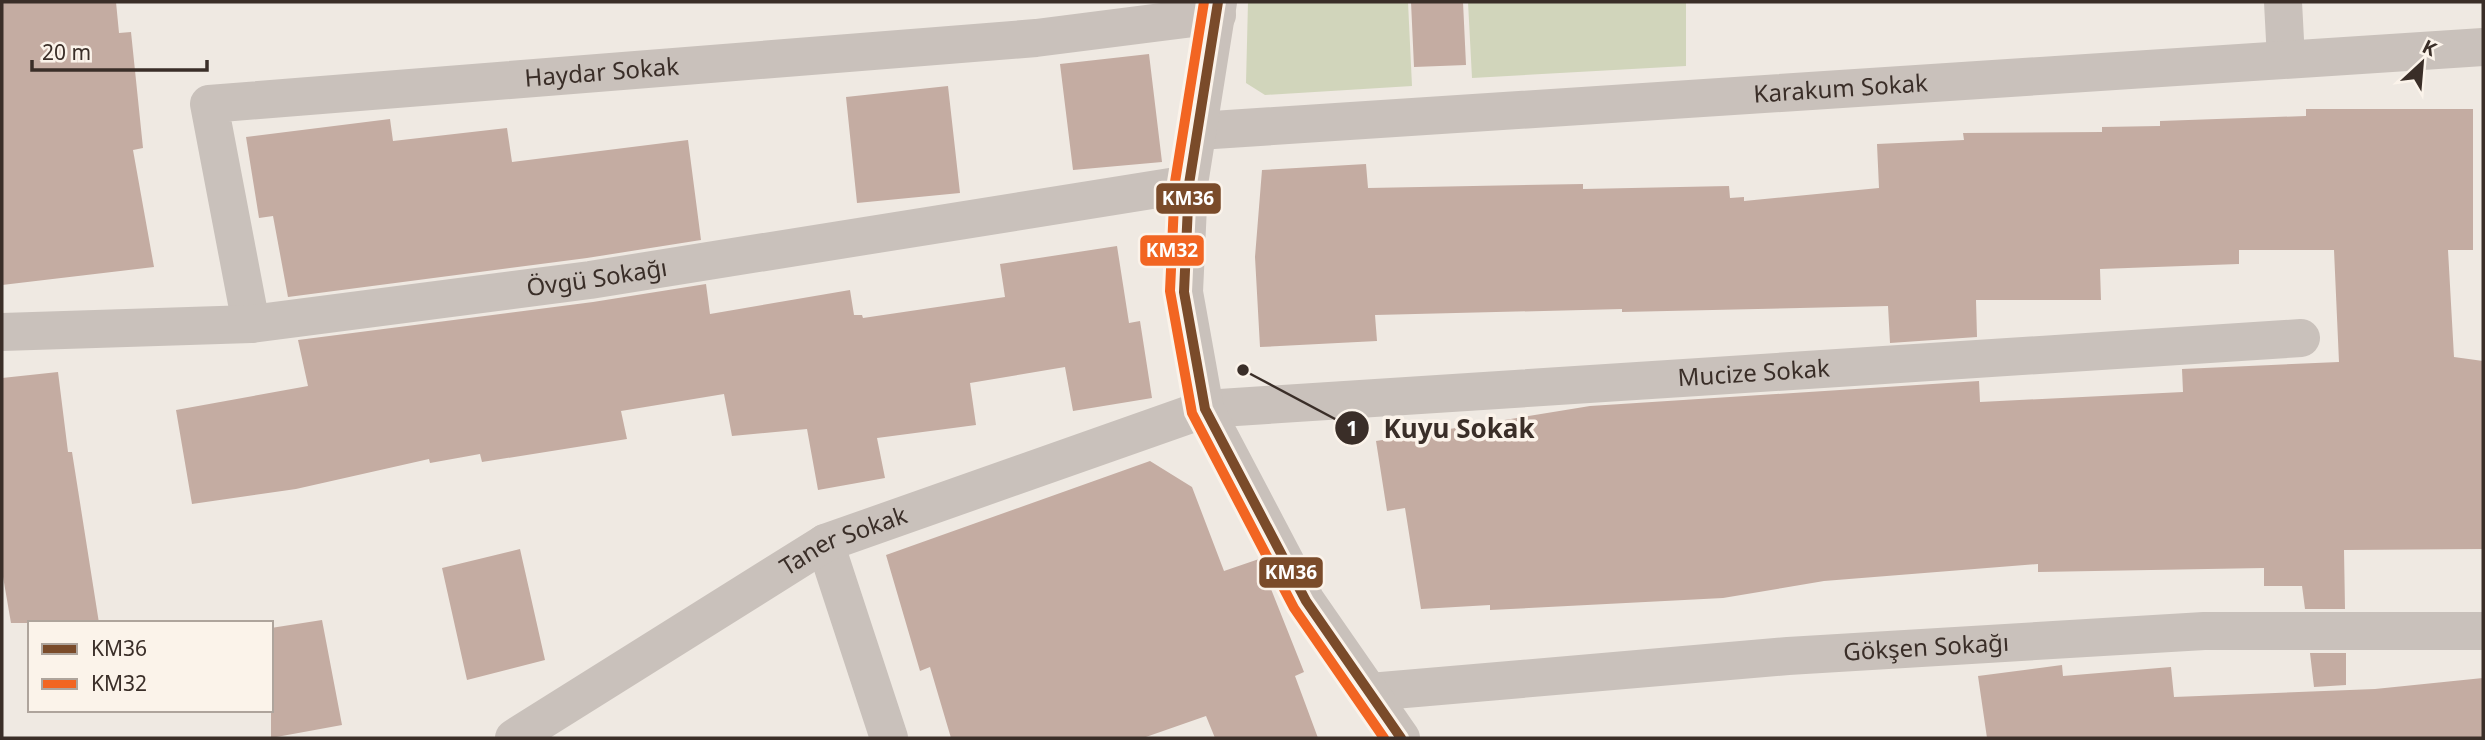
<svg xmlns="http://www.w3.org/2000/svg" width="2485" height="740" viewBox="0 0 2485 740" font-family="'Noto Sans',sans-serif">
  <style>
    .green { fill: #d1d5bb }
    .building { fill: #c4aca2 }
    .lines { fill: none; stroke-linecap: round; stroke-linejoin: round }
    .minor { stroke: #c9c1bb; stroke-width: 38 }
    .tertiary { stroke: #c9c1bb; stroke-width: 38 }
    .bus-1-casing { stroke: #fbf3ea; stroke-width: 16 }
    .bus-2-casing { stroke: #fbf3ea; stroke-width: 16 }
    .bus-1 { stroke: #7a4b2a; stroke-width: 10 }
    .bus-2 { stroke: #f26522; stroke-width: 10 }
    .labels { text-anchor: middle; stroke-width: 7; stroke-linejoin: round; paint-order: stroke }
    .street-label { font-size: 24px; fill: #3a2e28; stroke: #fbf3ea }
    .leader { fill: none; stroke: #3a2e28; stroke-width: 2.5 }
    .callout-dot { fill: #3a2e28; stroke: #fbf3ea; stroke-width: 2.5 }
    .mark-label { font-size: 21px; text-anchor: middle; font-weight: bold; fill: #fff }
    .callout-label { font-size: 26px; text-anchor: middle; font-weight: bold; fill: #3a2e28; stroke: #fbf3ea; stroke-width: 7; stroke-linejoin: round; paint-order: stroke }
    .line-badge { stroke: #fbf3ea; stroke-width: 2.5 }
    .badge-label { font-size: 19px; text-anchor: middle; font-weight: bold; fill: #fff }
  </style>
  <rect width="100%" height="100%" fill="#efe9e2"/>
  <path class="green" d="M 1248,2 L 1408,2 L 1412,86 L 1265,95 L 1246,83 Z
    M 1468,2 L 1686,2 L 1686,66 L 1472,78 Z"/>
  <path class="building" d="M 2,2 L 116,2 L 119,33 L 131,32 L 143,148 L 133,150 L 154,267 L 2,285 Z
    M 1411,2 L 1463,2 L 1466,65 L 1414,67 Z
    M 1149,54 L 1162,162 L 1073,170 L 1060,64 Z
    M 948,86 L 960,193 L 857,203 L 846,97 Z
    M 2306,109 L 2473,109 L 2473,250 L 2448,250 L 2454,357 L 2483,361 L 2483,549 L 2344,550 L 2345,609 L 2305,609 L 2302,586 L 2264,586 L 2264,568 L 2038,572 L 2038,564 L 1824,581 L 1723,598 L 1490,610 L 1490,605 L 1421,609 L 1405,508 L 1387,511 L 1376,441 L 1590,406 L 1979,381 L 1980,402 L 2183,392 L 2182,369 L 2339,362 L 2334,250 L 2239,250 L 2239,264 L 2100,269 L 2101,300 L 1976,300 L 1977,337 L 1890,343 L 1888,306 L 1622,312 L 1622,309 L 1375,315 L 1377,341 L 1260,347 L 1255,257 L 1262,170 L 1366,164 L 1368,188 L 1583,184 L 1583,189 L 1729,186 L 1730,198 L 1744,197 L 1744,201 L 1879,188 L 1877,144 L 1964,140 L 1963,133 L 2102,132 L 2102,127 L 2160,126 L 2160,121 L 2306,116 Z
    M 390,119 L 393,141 L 507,128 L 512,162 L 688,140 L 701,240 L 587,258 L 288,297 L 273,216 L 259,218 L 246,137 Z
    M 1117,246 L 1129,323 L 1140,321 L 1152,398 L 1073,411 L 1065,367 L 970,383 L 976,425 L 877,438 L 885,478 L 818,490 L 807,429 L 732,436 L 724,394 L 621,411 L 627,439 L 482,462 L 480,454 L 430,463 L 429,459 L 296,489 L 192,504 L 176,410 L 308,386 L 298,340 L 593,302 L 706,284 L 710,314 L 850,290 L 854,315 L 862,315 L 863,318 L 1005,297 L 1000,264 Z
    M 58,372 L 68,452 L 72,452 L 99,623 L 11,623 L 2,571 L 2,378 Z
    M 1150,461 L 1192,487 L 1224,571 L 1259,559 L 1304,672 L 1295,676 L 1318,738 L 1215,738 L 1206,716 L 1143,738 L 951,738 L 930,667 L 920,671 L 886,555 Z
    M 520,549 L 545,660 L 467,680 L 442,568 Z
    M 322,620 L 342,725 L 271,738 L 271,628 Z
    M 2310,653 L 2346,653 L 2346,685 L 2314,687 Z
    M 2062,665 L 2063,676 L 2171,667 L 2174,697 L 2375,689 L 2483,678 L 2483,738 L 1987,738 L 1978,676 Z"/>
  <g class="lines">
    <g class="minor">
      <path d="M 2283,2 L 2286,59"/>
      <path id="s1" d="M 1198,131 L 2483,47"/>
      <path id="s2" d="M 251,324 L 209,104 L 1036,38 L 1217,15"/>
      <path id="s3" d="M 2,332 L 251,324 L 590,280 L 1189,184"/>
      <path d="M 825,543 L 889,738"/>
      <path id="s4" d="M 1370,692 L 1788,656 L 2204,631 L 2483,631"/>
      <path id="s5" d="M 514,738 L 825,543 L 1205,409 L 2301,338"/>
    </g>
    <path class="tertiary" d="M 1218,2 L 1189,184 L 1184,292 L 1205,409 L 1306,601 L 1401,738"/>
    <g class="bus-1-casing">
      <path id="bus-1" d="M 1218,2 L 1189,184 L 1184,292 L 1205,409 L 1306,601 L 1401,738"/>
    </g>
    <g class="bus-2-casing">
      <path id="bus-2" d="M 1204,2 L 1175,182 L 1170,291 L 1192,413 L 1294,608 L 1384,738"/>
    </g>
    <use href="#bus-1" class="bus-1"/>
    <use href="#bus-2" class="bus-2"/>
  </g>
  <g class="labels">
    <g class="street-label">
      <text dy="8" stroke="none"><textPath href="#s2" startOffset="618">Haydar Sokak</textPath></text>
      <text dy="8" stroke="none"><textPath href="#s1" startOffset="644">Karakum Sokak</textPath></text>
      <text dy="8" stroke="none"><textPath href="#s3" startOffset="598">Övgü Sokağı</textPath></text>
      <text dy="8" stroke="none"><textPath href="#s5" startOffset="1320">Mucize Sokak</textPath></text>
      <text dy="8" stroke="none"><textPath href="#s5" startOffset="385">Taner Sokak</textPath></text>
      <text dy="8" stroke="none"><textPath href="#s4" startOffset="558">Gökşen Sokağı</textPath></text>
    </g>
  </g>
  <path class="leader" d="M1243 370L1352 428"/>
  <g class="callout-dot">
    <circle cx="1243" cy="370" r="7"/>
    <circle cx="1352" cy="428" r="18"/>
  </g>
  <g class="mark-label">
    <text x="1352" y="436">1</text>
  </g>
  <g class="callout-label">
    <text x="1459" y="438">Kuyu Sokak</text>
  </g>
  <g class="line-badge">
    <rect x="1155" y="182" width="67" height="33" rx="7" fill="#7a4b2a"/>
    <rect x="1139" y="234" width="66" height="33" rx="7" fill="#f26522"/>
    <rect x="1258" y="556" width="66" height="33" rx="7" fill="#7a4b2a"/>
  </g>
  <g class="badge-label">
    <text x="1188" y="205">KM36</text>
    <text x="1172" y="257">KM32</text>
    <text x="1291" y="579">KM36</text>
  </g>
  <rect width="2485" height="740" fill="none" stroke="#3a2e28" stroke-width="7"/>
  <rect x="28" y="621" width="245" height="91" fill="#fbf3ea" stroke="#aea49c" stroke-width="2"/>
  <rect x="42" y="644" width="35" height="10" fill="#7a4b2a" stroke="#aea49c" stroke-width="2"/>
  <text x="91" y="656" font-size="21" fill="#3a2e28">KM36</text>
  <rect x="42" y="679" width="35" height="10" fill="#f26522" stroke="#aea49c" stroke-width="2"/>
  <text x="91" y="691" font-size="21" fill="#3a2e28">KM32</text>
  <g transform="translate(2422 63) rotate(26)" stroke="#fbf3ea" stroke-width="5" paint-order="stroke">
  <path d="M0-5L12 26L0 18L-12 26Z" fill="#3a2e28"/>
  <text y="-10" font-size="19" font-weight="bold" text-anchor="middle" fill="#3a2e28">K</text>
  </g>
  <path d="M32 60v10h175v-10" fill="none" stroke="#3a2e28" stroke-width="3.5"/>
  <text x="42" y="60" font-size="21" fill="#3a2e28" stroke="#fbf3ea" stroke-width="5" paint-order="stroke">20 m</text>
</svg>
